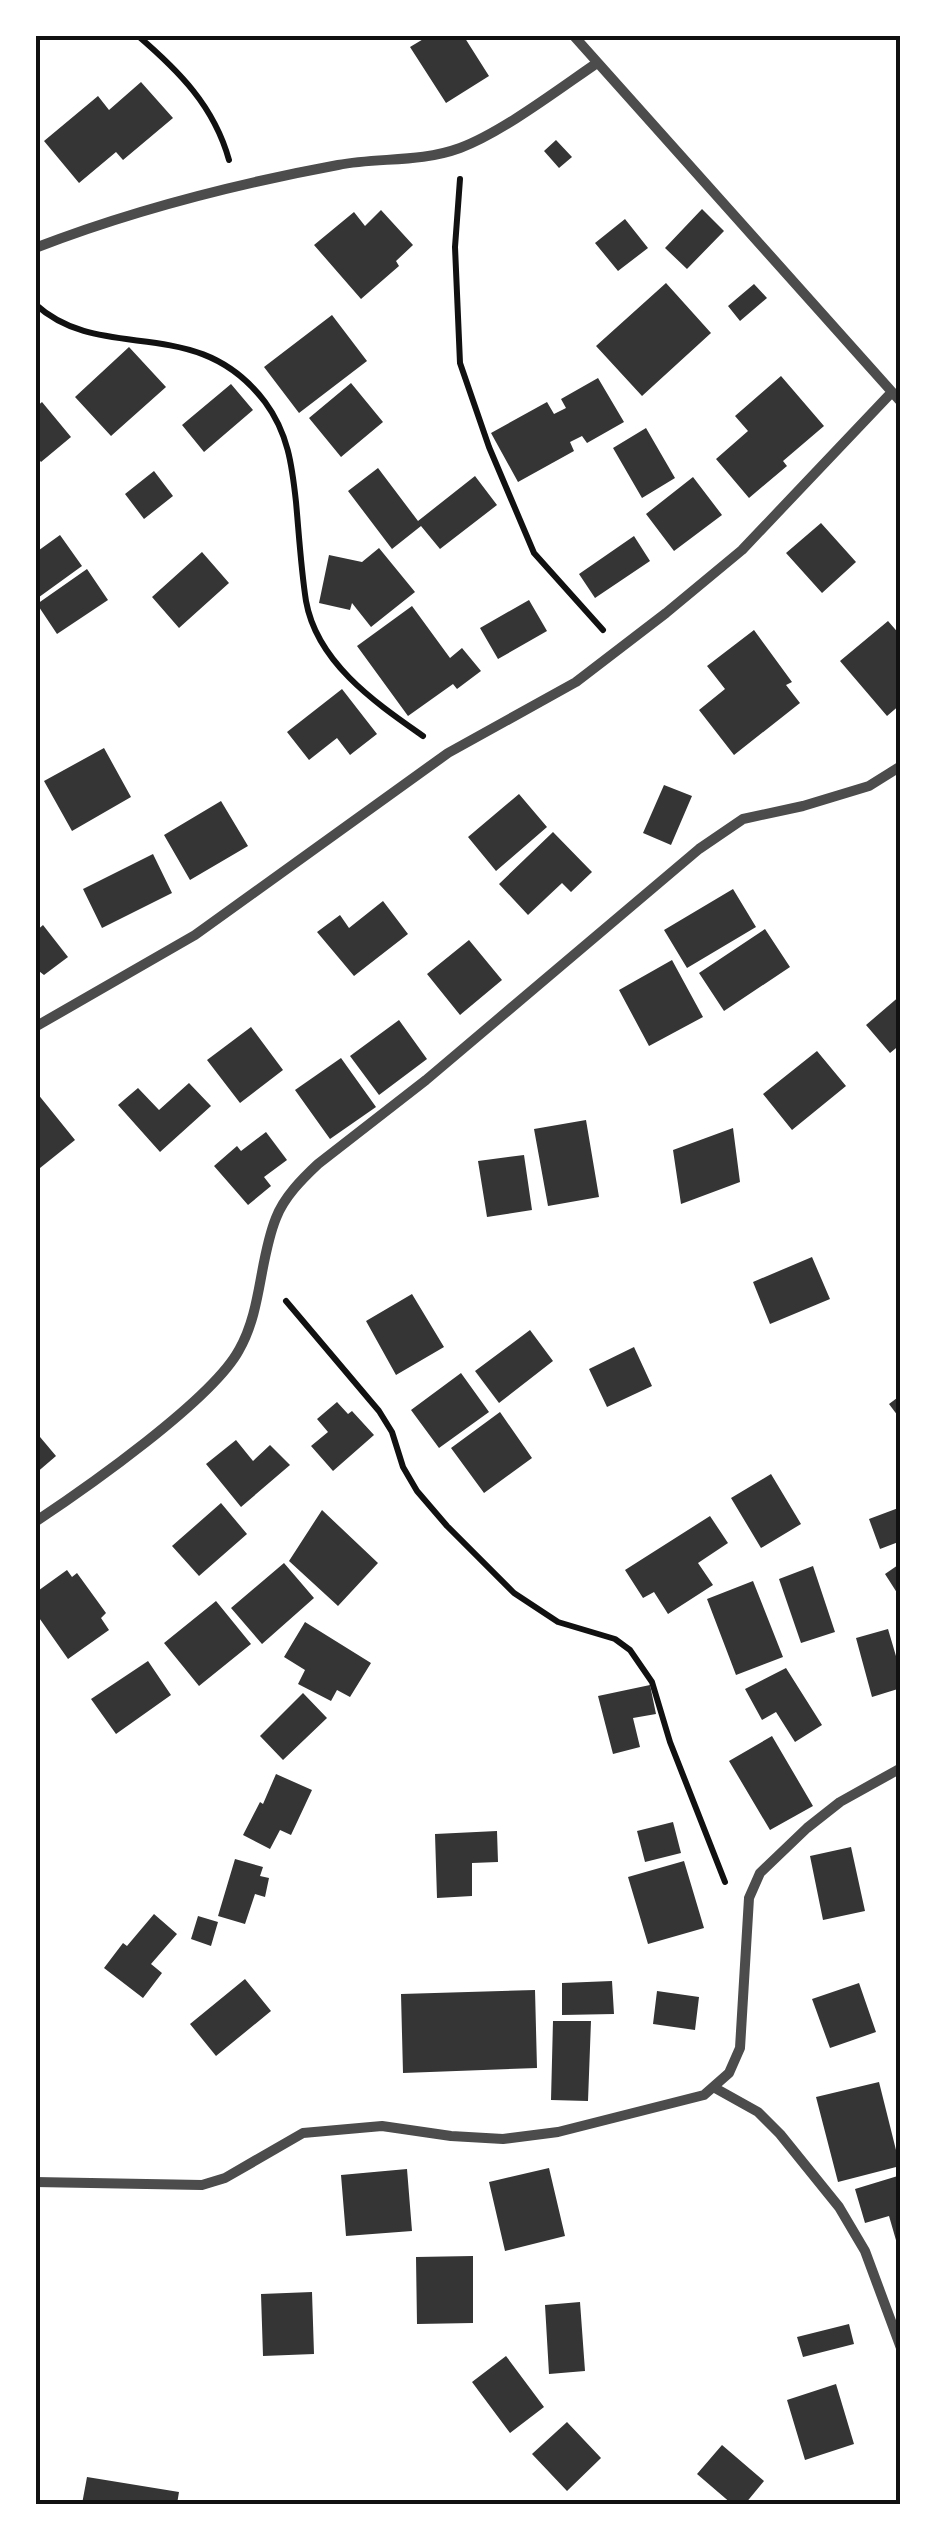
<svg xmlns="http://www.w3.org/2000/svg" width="936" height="2539" viewBox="0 0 936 2539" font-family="'Fira Sans Condensed',sans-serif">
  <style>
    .building { fill: #353535 }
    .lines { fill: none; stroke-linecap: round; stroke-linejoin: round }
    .path { stroke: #111; stroke-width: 6 }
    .minor { stroke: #4c4c4c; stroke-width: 10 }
    .neatline { fill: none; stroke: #111; stroke-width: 4 }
  </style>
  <rect width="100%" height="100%" fill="#fff"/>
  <path class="building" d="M 430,35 L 463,35 L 489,76 L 446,103 L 410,47 Z
    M 141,82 L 173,118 L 123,160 L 116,152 L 79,183 L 44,141 L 98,96 L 109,110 Z
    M 556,140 L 572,157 L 559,168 L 544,151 Z
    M 702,209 L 724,231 L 687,269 L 665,248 Z
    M 381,210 L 413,245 L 396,261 L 399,266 L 361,299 L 314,245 L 354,212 L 365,226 Z
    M 625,219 L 648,248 L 618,271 L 595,243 Z
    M 666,283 L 711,333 L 642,396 L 596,346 Z
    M 754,284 L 767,298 L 740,321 L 728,306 Z
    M 332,315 L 367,361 L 299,413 L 264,367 Z
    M 129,347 L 166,387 L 111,436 L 75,397 Z
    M 781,376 L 824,426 L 783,461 L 787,466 L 749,498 L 716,459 L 748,431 L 735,416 Z
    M 598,378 L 624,422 L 587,443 L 582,436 L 570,442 L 574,451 L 518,482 L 491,433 L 547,402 L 554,414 L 566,408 L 561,399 Z
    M 351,383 L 383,422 L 341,457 L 309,418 Z
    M 231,384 L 253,410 L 204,452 L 182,425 Z
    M 42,402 L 71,437 L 41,462 L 35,455 L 35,408 Z
    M 646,428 L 675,478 L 642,498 L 613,448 Z
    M 378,468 L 418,521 L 475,476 L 497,505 L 440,549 L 421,526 L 392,549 L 348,491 Z
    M 154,471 L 173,496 L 144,519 L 125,494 Z
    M 693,477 L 722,515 L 674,551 L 646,514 Z
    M 821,523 L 856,562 L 822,593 L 786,553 Z
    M 60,535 L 82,566 L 35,600 L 35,553 Z
    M 634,536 L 650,561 L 595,598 L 579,574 Z
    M 379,548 L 415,592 L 371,627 L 352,603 L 350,610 L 319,603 L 329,555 L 362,562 Z
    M 202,552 L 229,583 L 179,628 L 152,597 Z
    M 87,569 L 108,600 L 57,634 L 37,604 Z
    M 529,600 L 547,631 L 498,659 L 480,628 Z
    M 412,606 L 450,658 L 462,648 L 481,671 L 457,689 L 453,684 L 408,716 L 357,646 Z
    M 888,621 L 901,636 L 901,704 L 887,716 L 840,661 Z
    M 754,630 L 792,682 L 786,685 L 800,703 L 734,755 L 699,710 L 725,689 L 707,666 Z
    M 342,689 L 377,734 L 350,755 L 337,738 L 309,760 L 287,732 Z
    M 104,748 L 131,797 L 72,831 L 44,781 Z
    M 664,785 L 692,796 L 671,845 L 643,833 Z
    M 519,794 L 547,827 L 496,871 L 468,837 Z
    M 221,801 L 248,846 L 190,880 L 164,835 Z
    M 553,832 L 592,872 L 571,892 L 562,883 L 528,915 L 499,884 Z
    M 153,854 L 172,893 L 102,928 L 83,889 Z
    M 733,889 L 756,927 L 687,968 L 664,930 Z
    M 383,901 L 408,934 L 354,976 L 317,932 L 340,915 L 349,928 Z
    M 43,925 L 68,957 L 44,975 L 35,968 L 35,932 Z
    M 765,929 L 790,967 L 724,1011 L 699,973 Z
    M 469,940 L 502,980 L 460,1015 L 427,974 Z
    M 672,960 L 703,1017 L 649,1046 L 619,990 Z
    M 901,995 L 901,1044 L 890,1053 L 866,1025 Z
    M 399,1020 L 427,1059 L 379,1095 L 350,1056 Z
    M 251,1027 L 283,1070 L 240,1103 L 207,1060 Z
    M 817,1051 L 846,1086 L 792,1130 L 763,1094 Z
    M 341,1058 L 376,1107 L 330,1139 L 295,1090 Z
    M 189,1083 L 211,1106 L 160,1152 L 118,1105 L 138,1088 L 159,1110 Z
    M 37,1093 L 75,1140 L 35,1172 L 35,1094 Z
    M 586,1120 L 599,1197 L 548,1206 L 534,1129 Z
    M 733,1128 L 740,1182 L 681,1204 L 673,1150 Z
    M 266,1132 L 287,1160 L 264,1177 L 271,1186 L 248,1205 L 214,1166 L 237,1146 L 241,1151 Z
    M 524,1155 L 532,1210 L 487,1217 L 478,1161 Z
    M 812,1257 L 830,1299 L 770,1324 L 753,1282 Z
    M 412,1294 L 444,1347 L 396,1375 L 366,1321 Z
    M 530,1330 L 553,1361 L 499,1403 L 475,1371 Z
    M 634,1347 L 652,1386 L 607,1407 L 589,1369 Z
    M 461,1373 L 489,1412 L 439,1448 L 411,1410 Z
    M 901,1395 L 901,1420 L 889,1404 Z
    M 337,1402 L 348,1414 L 352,1411 L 374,1435 L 333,1471 L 311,1446 L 328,1432 L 317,1419 Z
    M 500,1412 L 532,1458 L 484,1493 L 451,1448 Z
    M 35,1431 L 56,1456 L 35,1474 Z
    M 236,1440 L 253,1461 L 270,1445 L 290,1465 L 241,1507 L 206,1464 Z
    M 771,1474 L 801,1524 L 761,1548 L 731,1498 Z
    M 221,1503 L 247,1534 L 199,1576 L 172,1546 Z
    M 901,1507 L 901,1541 L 880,1549 L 869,1519 Z
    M 322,1510 L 378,1563 L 338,1606 L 289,1561 Z
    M 710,1516 L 728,1543 L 698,1563 L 713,1585 L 668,1614 L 654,1592 L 643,1598 L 625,1570 Z
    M 284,1563 L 314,1598 L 262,1644 L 231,1608 Z
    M 901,1563 L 901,1599 L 885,1574 Z
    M 813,1566 L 835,1632 L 801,1643 L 779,1579 Z
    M 67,1570 L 72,1577 L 77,1573 L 106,1613 L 101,1618 L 109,1630 L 68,1659 L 35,1612 L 35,1593 Z
    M 753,1581 L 783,1657 L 736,1675 L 707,1599 Z
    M 216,1601 L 251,1644 L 199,1686 L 164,1643 Z
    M 305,1622 L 371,1663 L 350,1697 L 337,1690 L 331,1701 L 298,1684 L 305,1670 L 284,1657 Z
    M 888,1629 L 901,1673 L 901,1688 L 872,1697 L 856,1638 Z
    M 148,1661 L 171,1695 L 116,1734 L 91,1699 Z
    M 786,1668 L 822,1725 L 795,1742 L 776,1712 L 762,1720 L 745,1689 Z
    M 650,1685 L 656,1714 L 633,1718 L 640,1747 L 613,1754 L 598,1696 Z
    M 303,1693 L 327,1718 L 283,1760 L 260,1736 Z
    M 772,1736 L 813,1806 L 770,1830 L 729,1761 Z
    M 276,1774 L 312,1790 L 291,1835 L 280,1830 L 270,1849 L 243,1835 L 260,1802 L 263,1804 Z
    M 673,1822 L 681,1853 L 645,1862 L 637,1831 Z
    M 497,1831 L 498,1862 L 472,1863 L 472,1896 L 437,1898 L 435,1834 Z
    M 851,1847 L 865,1911 L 823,1920 L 810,1856 Z
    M 235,1859 L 263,1867 L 260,1876 L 269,1878 L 265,1897 L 255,1894 L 245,1924 L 218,1916 Z
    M 684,1861 L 704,1928 L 648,1944 L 628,1877 Z
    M 154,1914 L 177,1934 L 151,1964 L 162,1973 L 143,1998 L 104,1968 L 123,1943 L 127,1946 Z
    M 198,1916 L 218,1922 L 211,1946 L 191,1939 Z
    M 245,1979 L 271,2011 L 216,2056 L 190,2024 Z
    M 612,1981 L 614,2014 L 562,2015 L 562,1983 Z
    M 859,1983 L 876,2032 L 830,2048 L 812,1999 Z
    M 535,1990 L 537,2068 L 403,2073 L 401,1994 Z
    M 657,1991 L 699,1997 L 695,2030 L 653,2024 Z
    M 553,2021 L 591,2021 L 588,2101 L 551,2100 Z
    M 879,2082 L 900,2166 L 838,2182 L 816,2097 Z
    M 549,2168 L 565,2236 L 505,2251 L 489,2182 Z
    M 407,2169 L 412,2231 L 346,2236 L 341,2175 Z
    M 901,2175 L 901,2254 L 900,2254 L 889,2216 L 865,2223 L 855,2189 Z
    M 473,2256 L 473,2323 L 417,2324 L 416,2257 Z
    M 312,2292 L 314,2354 L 263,2356 L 261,2294 Z
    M 580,2302 L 585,2371 L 549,2374 L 545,2305 Z
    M 849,2324 L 854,2344 L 803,2357 L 797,2337 Z
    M 506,2356 L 544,2407 L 510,2433 L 472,2382 Z
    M 836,2384 L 854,2444 L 805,2460 L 787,2400 Z
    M 567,2422 L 601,2458 L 567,2491 L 532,2454 Z
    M 722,2445 L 764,2481 L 745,2504 L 732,2504 L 697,2474 Z
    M 87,2477 L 179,2492 L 177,2504 L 82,2504 Z"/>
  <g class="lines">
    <path class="path" d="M 137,35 C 179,71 214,106 229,160
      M 460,179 L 455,247 L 460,363 L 489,447 L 534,553 L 603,630
      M 35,304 C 103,366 196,311 265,402 C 288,433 292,465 296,502 C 299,535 301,569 306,601 C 317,663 376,703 423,736
      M 286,1301 L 379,1411 L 392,1432 L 403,1467 L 417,1491 L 447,1526 L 514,1593 L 558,1622 L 615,1639 L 630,1650 L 652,1682 L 670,1742 L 725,1882"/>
    <path class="minor" d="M 573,35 L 901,402
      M 35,248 C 133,210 235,184 338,165 C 379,157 419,163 460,148 C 501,133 559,89 597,63
      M 35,1027 L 195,935 L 448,753 L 576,682 L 666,613 L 742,550 L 892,392
      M 35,1522 C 86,1488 212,1400 239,1350 C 262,1310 259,1260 276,1218 C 284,1197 302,1179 318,1164 L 426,1080 L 699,849 L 743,819 L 803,806 L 869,786 L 901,766
      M 715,2088 L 758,2112 L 780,2134 L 839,2207 L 865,2251 L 901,2348
      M 35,2182 L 202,2185 L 225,2178 L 303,2133 L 382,2126 L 451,2136 L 503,2139 L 558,2132 L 704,2095 L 729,2073 L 740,2048 L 749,1898 L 760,1873 L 807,1828 L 840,1802 L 901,1768"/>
  </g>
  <rect width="936" height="2539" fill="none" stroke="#ffffff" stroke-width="75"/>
  <rect x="38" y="38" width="860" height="2464" class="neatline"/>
</svg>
